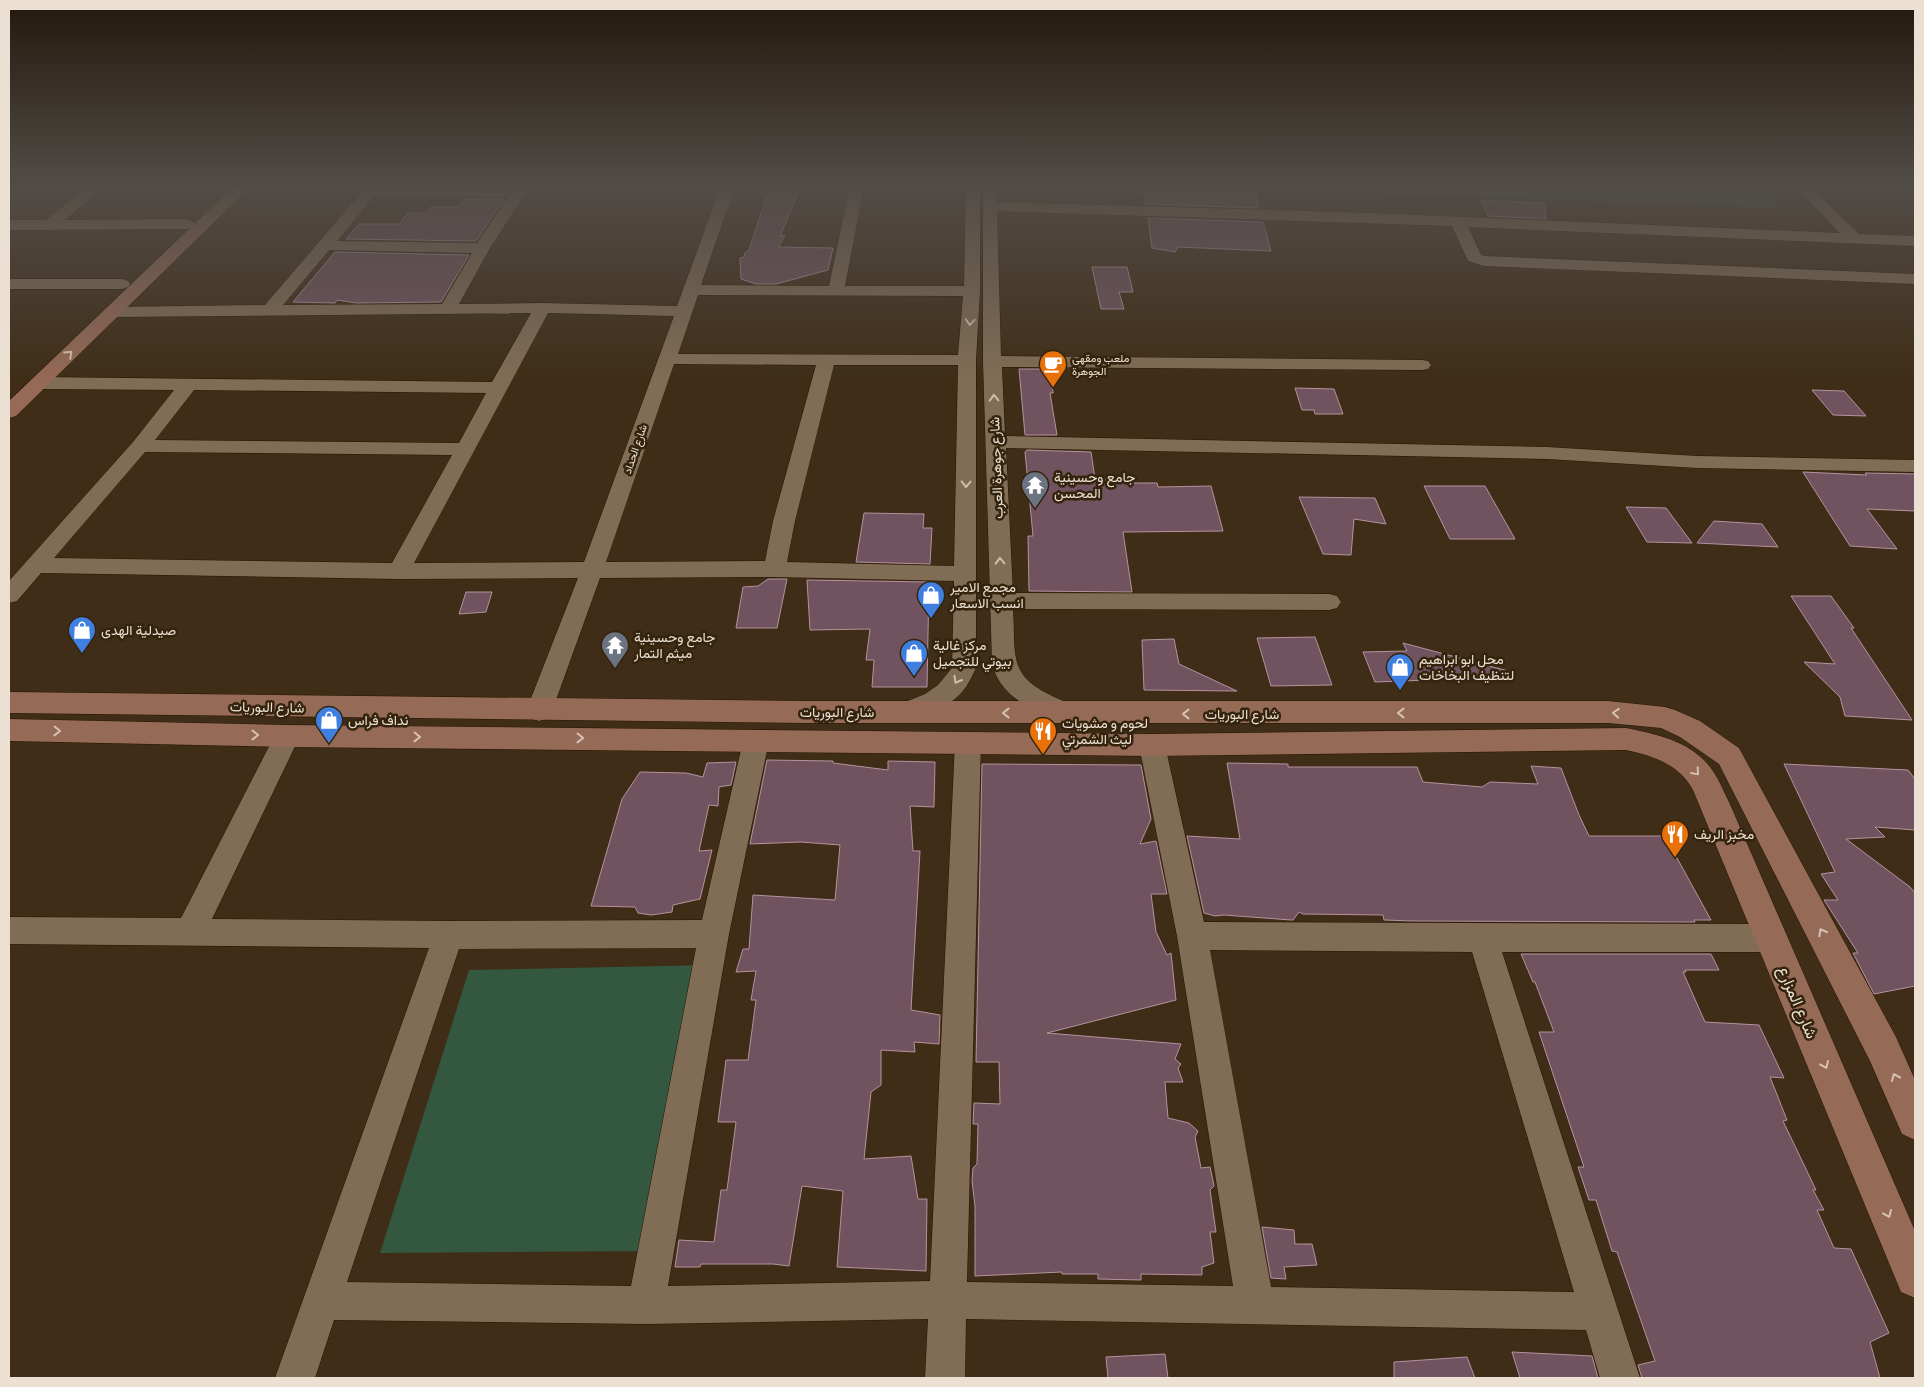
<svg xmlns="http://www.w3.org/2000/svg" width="1924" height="1387" viewBox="0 0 1924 1387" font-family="'PT Sans Narrow',Vazirmatn,sans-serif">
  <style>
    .green { fill: #34573f }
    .building { fill: #70535e; stroke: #b4939f }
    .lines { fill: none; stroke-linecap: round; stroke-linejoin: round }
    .street-casing { stroke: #251501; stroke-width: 1 }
    .secondary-casing { stroke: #251501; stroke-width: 1 }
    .street { fill: #816d55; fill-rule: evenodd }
    .secondary { fill: #956a56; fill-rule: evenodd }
    .oneway { stroke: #ccbead }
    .oneway2 { stroke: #d6c2b4 }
    .labels { text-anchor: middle; stroke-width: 5; stroke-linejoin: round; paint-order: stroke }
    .far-poi-label { font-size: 11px; fill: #ece0d3; stroke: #34230d; text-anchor: start }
    .far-street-label { font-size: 11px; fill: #ece0d3; stroke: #34230d }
    .street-label { font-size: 14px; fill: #ece0d3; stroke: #34230d }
    .poi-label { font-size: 14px; fill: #ece0d3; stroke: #34230d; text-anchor: start }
    .near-street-label { font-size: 16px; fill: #ece0d3; stroke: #34230d }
  </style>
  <rect width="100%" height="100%" fill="#3f2d17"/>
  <path class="green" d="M 1212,186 L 1765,186 L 1777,202 L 1776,207 L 1773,208 Z
    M 709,965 L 654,1251 L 380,1253 L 469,970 Z"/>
  <path class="building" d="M 1143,189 L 1255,192 L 1259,208 L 1146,204 Z
    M 773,190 L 799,191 L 780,236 L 785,236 L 778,247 L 833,248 L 828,270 L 776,284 L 756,284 L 741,279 L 740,258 L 744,257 L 745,253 L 749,250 L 767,195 Z
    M 465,199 L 504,199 L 476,241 L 346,239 L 359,224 L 399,224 L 408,213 L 427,213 L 431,207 L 459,207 Z
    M 1481,200 L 1544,203 L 1546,219 L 1488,216 Z
    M 1148,218 L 1263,222 L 1271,251 L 1178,247 L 1175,252 L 1152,248 Z
    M 335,252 L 469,255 L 441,302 L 356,303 L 337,300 L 335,303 L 293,302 Z
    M 1092,267 L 1127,267 L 1133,292 L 1119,292 L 1124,309 L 1101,309 Z
    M 1019,369 L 1050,369 L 1053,393 L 1050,393 L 1057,435 L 1025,435 Z
    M 1295,388 L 1334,389 L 1343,414 L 1315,414 L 1314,410 L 1302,410 Z
    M 1812,390 L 1844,391 L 1866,416 L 1833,415 Z
    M 1027,450 L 1091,452 L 1095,479 L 1128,479 L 1131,483 L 1157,483 L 1158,487 L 1211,486 L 1223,531 L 1123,532 L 1132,592 L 1029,591 L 1028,536 L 1033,536 L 1025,452 Z
    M 1803,472 L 1867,475 L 1865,473 L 1915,474 L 1915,511 L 1867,509 L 1897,549 L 1850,546 Z
    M 1424,486 L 1485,486 L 1515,539 L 1450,539 Z
    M 1299,497 L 1375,498 L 1386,524 L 1354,519 L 1351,555 L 1323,554 Z
    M 1626,507 L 1666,508 L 1692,543 L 1647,542 Z
    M 864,513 L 924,514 L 923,528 L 932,528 L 930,564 L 856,562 Z
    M 1714,521 L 1762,524 L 1778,547 L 1697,543 Z
    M 768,579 L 787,579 L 777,628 L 736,628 L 743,587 L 758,586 Z
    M 807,580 L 929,582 L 927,687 L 872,687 L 874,660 L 866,660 L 870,629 L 810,630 Z
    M 466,592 L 492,592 L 486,612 L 459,614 Z
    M 1791,596 L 1831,596 L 1854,628 L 1851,628 L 1912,720 L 1845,716 L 1840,697 L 1804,662 L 1835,664 Z
    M 1315,637 L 1332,685 L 1271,686 L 1257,638 Z
    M 1174,639 L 1179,664 L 1237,691 L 1144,690 L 1142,640 Z
    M 1403,643 L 1512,672 L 1511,677 L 1375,682 L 1363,652 L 1407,651 Z
    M 767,760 L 833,761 L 833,763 L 888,770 L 888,761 L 935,762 L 934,807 L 910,806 L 913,851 L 920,851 L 911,1010 L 940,1015 L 939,1044 L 914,1042 L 915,1052 L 881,1050 L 881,1085 L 871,1092 L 864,1159 L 911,1156 L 918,1199 L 927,1199 L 926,1271 L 837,1267 L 843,1191 L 802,1186 L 789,1266 L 773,1264 L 701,1264 L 700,1267 L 675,1267 L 679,1240 L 714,1242 L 721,1190 L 727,1190 L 736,1122 L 718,1122 L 726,1060 L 748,1060 L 756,1000 L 751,1000 L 756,971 L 736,972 L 743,949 L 749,949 L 753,895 L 835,900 L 840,845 L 801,842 L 750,844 Z
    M 736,762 L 731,785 L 719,787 L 718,806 L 709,805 L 699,851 L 712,850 L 700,899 L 673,905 L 672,912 L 651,915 L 638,913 L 635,907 L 591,906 L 622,799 L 640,772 L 686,773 L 703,777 L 707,763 Z
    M 1227,763 L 1288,764 L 1288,767 L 1417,767 L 1423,782 L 1482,787 L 1490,782 L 1538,784 L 1531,766 L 1561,768 L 1579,815 L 1589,836 L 1665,836 L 1711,920 L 1694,920 L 1695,922 L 1413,921 L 1384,920 L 1383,915 L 1303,914 L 1299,912 L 1293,920 L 1291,920 L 1224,915 L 1215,916 L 1204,913 L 1187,836 L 1240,839 Z
    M 982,764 L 1141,765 L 1151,819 L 1140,844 L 1156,841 L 1167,894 L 1151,894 L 1156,932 L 1167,955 L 1171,953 L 1176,1000 L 1047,1033 L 1181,1044 L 1175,1059 L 1181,1064 L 1178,1068 L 1183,1082 L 1165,1082 L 1168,1118 L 1189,1123 L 1198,1131 L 1195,1137 L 1201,1168 L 1210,1167 L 1214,1186 L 1210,1190 L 1216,1232 L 1210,1232 L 1214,1263 L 1202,1267 L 1202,1275 L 1141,1274 L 1141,1280 L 1098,1279 L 1098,1274 L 1062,1274 L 1062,1272 L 975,1276 L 975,1206 L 972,1181 L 973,1168 L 977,1164 L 978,1124 L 973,1124 L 974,1103 L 1000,1104 L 999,1062 L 976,1062 Z
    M 1784,764 L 1908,770 L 1915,779 L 1915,830 L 1875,827 L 1885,837 L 1846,839 L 1910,887 L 1915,893 L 1915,986 L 1874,994 L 1853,953 L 1858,953 L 1824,900 L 1838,900 L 1821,874 L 1835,872 Z
    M 1521,954 L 1711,954 L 1719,970 L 1685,970 L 1686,972 L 1683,972 L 1705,1022 L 1759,1025 L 1784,1078 L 1770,1077 L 1787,1120 L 1783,1121 L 1816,1190 L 1813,1190 L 1824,1210 L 1817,1210 L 1834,1248 L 1851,1249 L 1889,1333 L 1870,1342 L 1880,1378 L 1642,1378 L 1638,1365 L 1655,1361 L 1617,1252 L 1612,1251 L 1596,1200 L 1589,1200 L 1578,1167 L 1584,1167 L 1539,1032 L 1554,1032 L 1535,982 L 1533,982 Z
    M 1262,1227 L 1294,1230 L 1295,1244 L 1312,1244 L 1317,1265 L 1284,1267 L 1286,1279 L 1271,1278 Z
    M 1512,1352 L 1592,1356 L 1598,1378 L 1520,1378 Z
    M 1165,1354 L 1168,1378 L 1108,1378 L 1106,1357 Z
    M 1467,1357 L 1475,1378 L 1394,1378 L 1394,1362 Z"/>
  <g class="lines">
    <g class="street-casing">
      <path id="street" d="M 88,186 L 104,186 L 65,220 L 187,219 L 192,221 L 195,224 L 192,227 L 187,229 L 9,230 L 9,220 L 46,220 Z
        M 367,186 L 382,186 L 381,188 L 514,189 L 516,186 L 530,186 L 490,248 L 459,304 L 542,303 L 677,306 L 721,186 L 735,186 L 701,285 L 829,286 L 850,186 L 864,186 L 845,286 L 964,286 L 966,186 L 980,186 L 980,291 L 976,360 L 976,668 C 972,676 968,685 962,692 C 950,706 916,724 898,719 L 894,712 L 898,705 L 925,694 L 938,685 L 952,668 L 954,581 L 775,577 L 600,578 L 552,711 L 548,718 L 539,721 L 530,718 L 526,711 L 578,578 L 399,579 L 41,573 L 17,601 L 9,603 L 9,581 L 133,442 L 174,390 L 39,389 L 32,387 L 30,383 L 32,379 L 39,377 L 492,382 L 531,313 L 113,317 L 107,316 L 104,312 L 107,308 L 113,307 L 265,305 ZM 374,196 L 508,197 L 477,243 L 337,241 ZM 329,250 L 472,253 L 442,304 L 283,305 ZM 698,295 L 963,296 L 958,355 L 678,354 ZM 548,313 L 674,316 L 584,562 L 414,563 ZM 674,364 L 816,365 L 773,521 L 765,561 L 606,562 ZM 834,365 L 958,365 L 954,566 L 787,562 L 795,521 ZM 194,390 L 486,393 L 459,443 L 155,440 ZM 145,452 L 452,455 L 392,563 L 54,558 Z
        M 983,186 L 997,186 L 997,202 L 1371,213 L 1840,233 L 1794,186 L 1809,186 L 1859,234 L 1915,236 L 1915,246 L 1468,227 L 1481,255 L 1485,256 L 1915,274 L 1915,284 L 1484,266 L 1468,261 L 1452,226 L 997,211 L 1001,356 L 1422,360 L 1428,361 L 1431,365 L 1428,369 L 1422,370 L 1002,367 L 1005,436 L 1547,447 L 1697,456 L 1915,460 L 1915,472 L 1697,468 L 1547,459 L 1006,448 L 1013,593 L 1329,594 L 1337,596 L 1341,602 L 1337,608 L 1329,610 L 1013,609 C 1016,660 1007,677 1061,700 C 1070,704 1078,705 1083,714 L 1079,721 C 1061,727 1023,706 1009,693 C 1001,685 994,674 992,663 L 983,361 Z
        M 9,279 L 122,279 L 128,281 L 130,284 L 128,287 L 122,289 L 9,289 Z
        M 287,726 L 296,729 L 300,736 L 212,919 L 449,921 L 702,920 L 743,741 L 747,734 L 756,731 L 765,734 L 769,741 L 729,934 L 668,1286 L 930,1281 L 955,742 L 959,735 L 968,732 L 977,735 L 981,742 L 967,1282 L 1233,1286 L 1177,936 L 1139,745 L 1143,738 L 1152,735 L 1161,738 L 1165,745 L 1204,922 L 1772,924 L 1783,928 L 1787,938 L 1783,948 L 1772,952 L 1502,952 L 1640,1378 L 1600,1378 L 1586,1330 L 966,1319 L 965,1378 L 925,1378 L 928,1319 L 646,1324 L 334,1320 L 315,1378 L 275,1378 L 429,948 L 9,944 L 9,917 L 181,918 L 278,729 ZM 696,948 L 631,1286 L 347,1282 L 459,949 ZM 1210,950 L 1472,952 L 1574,1292 L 1271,1287 Z"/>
    </g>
    <g class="secondary-casing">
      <path id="secondary" d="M 234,186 L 251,186 L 16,416 L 9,418 L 9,401 Z
        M 9,692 L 808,701 L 1608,701 L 1665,707 L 1675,710 L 1700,721 L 1739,748 L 1896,1037 L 1915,1080 L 1915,1140 L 1902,1134 L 1870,1061 L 1719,764 L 1680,737 L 1661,728 L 1608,723 L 808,723 L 9,713 Z
        M 9,719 L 287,725 L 1152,734 L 1626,728 C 1656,734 1690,741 1710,767 C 1718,777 1723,790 1729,802 L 1915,1231 L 1915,1298 L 1901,1292 L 1693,790 C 1679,764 1653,756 1626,750 L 1152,756 L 287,747 L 9,741 Z"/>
    </g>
    <use href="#street" class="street"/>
    <use href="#secondary" class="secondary"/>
  </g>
  <defs><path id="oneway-chevron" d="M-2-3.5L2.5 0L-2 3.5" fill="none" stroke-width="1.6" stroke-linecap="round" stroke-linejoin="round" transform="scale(1.25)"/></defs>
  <g class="oneway">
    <use href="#oneway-chevron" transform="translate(970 322) rotate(94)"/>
    <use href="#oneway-chevron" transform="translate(994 398) rotate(-92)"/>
    <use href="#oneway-chevron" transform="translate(966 484) rotate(91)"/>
    <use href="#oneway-chevron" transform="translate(1000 561) rotate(-92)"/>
    <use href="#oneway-chevron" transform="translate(957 680) rotate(120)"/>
  </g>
  <g class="oneway2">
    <use href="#oneway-chevron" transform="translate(69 354) rotate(-44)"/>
    <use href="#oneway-chevron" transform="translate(1006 713) rotate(-180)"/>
    <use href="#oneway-chevron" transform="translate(1401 713) rotate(180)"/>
    <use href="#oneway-chevron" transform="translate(1616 713) rotate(-175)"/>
    <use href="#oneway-chevron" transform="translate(1186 714) rotate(180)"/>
    <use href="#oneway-chevron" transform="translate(57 731) rotate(1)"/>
    <use href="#oneway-chevron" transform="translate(255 735) rotate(1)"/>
    <use href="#oneway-chevron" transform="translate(417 737) rotate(1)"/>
    <use href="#oneway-chevron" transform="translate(580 738) rotate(1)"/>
    <use href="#oneway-chevron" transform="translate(1696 772) rotate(49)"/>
    <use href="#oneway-chevron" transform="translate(1822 932) rotate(-118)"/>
    <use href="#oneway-chevron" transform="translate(1825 1065) rotate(67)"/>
    <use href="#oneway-chevron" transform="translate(1895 1077) rotate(-114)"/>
    <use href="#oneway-chevron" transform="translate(1888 1214) rotate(67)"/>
  </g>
  <linearGradient id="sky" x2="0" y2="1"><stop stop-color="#23190d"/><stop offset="0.49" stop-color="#524c47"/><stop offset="1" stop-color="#524c47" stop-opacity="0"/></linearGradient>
  <rect width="1924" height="380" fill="url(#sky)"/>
  <defs>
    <g id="cafe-pin" transform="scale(1.4375)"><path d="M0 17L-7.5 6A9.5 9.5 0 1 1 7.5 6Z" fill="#e8710a" stroke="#34230d"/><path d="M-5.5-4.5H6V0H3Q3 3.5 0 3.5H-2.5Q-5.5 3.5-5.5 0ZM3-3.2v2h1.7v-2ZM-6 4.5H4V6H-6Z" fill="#fff"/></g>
    <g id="temple-pin" transform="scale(1.4375)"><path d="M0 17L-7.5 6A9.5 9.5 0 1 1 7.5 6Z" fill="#6b7280" stroke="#34230d"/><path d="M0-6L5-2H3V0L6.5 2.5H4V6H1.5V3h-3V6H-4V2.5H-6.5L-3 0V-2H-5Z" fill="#fff"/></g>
    <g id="shop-pin" transform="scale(1.4375)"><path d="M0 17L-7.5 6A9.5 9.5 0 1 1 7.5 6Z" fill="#3f7fe0" stroke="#34230d"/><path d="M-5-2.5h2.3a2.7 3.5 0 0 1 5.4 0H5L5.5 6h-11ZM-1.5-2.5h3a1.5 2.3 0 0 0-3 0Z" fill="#fff"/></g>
    <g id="restaurant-pin" transform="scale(1.4375)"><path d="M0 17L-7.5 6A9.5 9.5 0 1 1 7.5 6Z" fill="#e8710a" stroke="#34230d"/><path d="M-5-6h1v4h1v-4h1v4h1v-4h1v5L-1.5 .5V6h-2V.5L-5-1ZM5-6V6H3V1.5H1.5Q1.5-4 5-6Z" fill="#fff"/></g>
  </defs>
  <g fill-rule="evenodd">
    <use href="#cafe-pin" x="1053" y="364"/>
    <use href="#temple-pin" x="1035" y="485"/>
    <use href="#shop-pin" x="931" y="595"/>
    <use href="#shop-pin" x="82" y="630"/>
    <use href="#temple-pin" x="615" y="645"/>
    <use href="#shop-pin" x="914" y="653"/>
    <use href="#shop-pin" x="1400" y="667"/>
    <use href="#shop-pin" x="329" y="720"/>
    <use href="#restaurant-pin" x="1043" y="731"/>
    <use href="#restaurant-pin" x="1675" y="834"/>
  </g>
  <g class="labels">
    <g class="far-poi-label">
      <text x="1072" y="362">ملعب ومقهى<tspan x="1072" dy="13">الجوهرة</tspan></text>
    </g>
    <g class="far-street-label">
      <text transform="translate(635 449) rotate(-71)" y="4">شارع الحداد</text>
    </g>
    <g class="street-label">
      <text transform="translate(996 468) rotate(-92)" y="5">شارع جوهرة العرب</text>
      <text transform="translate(267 707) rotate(1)" y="5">شارع البوريات</text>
      <text x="837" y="717">شارع البوريات</text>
      <text x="1242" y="719">شارع البوريات</text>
    </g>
    <g class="poi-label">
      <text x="1054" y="482">جامع وحسينية<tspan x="1054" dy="16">المحسن</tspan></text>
      <text x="950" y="592">مجمع الامير<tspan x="950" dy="16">انسب الاسعار</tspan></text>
      <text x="101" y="635">صيدلية الهدى</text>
      <text x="634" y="642">جامع وحسينية<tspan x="634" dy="16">ميثم التمار</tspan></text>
      <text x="933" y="650">مركز غالية<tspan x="933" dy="16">بيوتي للتجميل</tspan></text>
      <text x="1419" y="664">محل ابو ابراهيم<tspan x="1419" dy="16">لتنظيف البخاخات</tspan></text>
      <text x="348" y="725">نداف فراس</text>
      <text x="1062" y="728">لحوم و مشويات<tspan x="1062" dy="16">ليث الشمرتي</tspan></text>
      <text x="1694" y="839">مخبز الريف</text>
    </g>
    <g class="near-street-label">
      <text transform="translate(1798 1002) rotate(67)" y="6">شارع المزارع</text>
    </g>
  </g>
  <rect width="1924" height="1387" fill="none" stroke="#ece0d3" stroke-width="20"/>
</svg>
